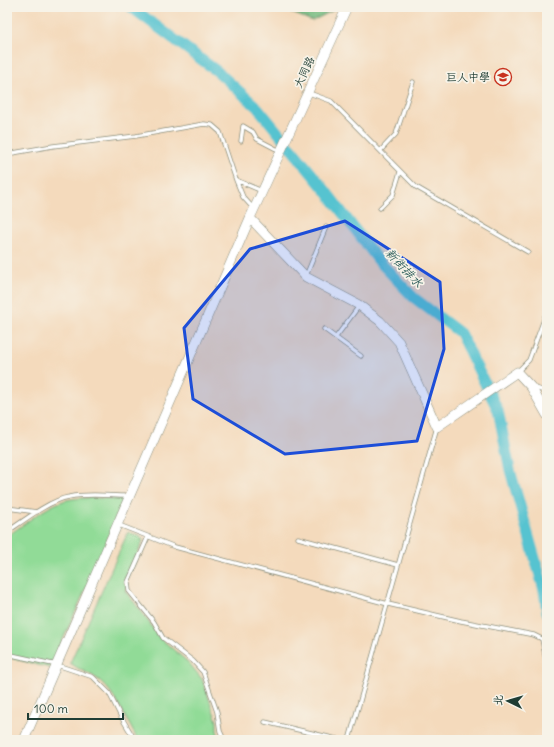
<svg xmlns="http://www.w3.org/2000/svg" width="554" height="747" viewBox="0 0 554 747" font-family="Delius,'LXGW WenKai TC',sans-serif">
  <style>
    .green { fill: #91db97; stroke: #588c66 }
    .forest { fill: #74bb80; stroke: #4a7c5a }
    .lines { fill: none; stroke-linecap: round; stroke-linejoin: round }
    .river { stroke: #57c3d0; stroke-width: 11 }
    .service-casing { stroke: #8a8c78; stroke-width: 5 }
    .tertiary-casing { stroke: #8a8c78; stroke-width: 10 }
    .service { stroke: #fff; stroke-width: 3.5 }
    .tertiary { stroke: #fff; stroke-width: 9 }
    .marked { fill: #1d4ed8; fill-opacity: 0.2; stroke: #1d4ed8; stroke-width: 3; stroke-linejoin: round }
    .labels { text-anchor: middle; stroke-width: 3.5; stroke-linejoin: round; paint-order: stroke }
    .street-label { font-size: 11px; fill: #1f3d34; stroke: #f7f3e8 }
    .poi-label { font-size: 11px; fill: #1f3d34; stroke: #f7f3e8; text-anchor: end }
    .water-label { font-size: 12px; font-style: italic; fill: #2d5e5b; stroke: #f7f3e8 }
  </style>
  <rect width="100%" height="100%" fill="#f7f3e8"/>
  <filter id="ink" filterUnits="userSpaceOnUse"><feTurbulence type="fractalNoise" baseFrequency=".025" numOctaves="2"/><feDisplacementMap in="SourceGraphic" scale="8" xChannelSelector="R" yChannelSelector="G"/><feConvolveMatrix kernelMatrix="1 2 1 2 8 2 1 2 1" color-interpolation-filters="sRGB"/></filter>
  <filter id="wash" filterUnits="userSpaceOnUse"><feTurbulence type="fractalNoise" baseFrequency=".012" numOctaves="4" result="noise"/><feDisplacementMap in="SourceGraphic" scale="16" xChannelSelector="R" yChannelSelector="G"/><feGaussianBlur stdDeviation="0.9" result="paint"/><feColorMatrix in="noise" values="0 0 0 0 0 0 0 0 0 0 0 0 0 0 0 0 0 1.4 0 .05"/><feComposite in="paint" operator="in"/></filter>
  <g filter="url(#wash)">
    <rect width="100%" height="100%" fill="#f4dabc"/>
    <path class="green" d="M 103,498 L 123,499 L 102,553 L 50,668 L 7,657 L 7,536 C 25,524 43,508 63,501 C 75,497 91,498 103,498 Z
      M 128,532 L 141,537 L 143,540 L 133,566 L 123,582 L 127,586 L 125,591 L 141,611 L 159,637 L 189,663 L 202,679 L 217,721 L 217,731 L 221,740 L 138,740 C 127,722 116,693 99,680 C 90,673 79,670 70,663 Z"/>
    <path class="forest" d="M 277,7 L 337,7 L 336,9 L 312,21 Z"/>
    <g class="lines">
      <path class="river" d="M 131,7 L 218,72 L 258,108 L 326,191 L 378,260 L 413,297 L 460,333 L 498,410 L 510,470 L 544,590 L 547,612"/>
    </g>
  </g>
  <g filter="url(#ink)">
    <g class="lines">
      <g class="service-casing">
        <path id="service" d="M 309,93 L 331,101 L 416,187 L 528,252
          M 241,141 L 243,126 L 253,132 L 257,139 L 280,151
          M 381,150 L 396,134 L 413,82
          M 7,154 L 53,146 L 136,136 L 204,124 L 212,125 L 220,132 L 236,180 L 262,191
          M 236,180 L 243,197 L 253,208
          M 380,208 L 393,195 L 400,172
          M 306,276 L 326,227
          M 324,329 L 361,356
          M 336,337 L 359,306
          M 517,372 L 529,360 L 547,311
          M 533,387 L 547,392
          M 7,508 L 37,512
          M 119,525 L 175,547 L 388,604 L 461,621 L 534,635 L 542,639 L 547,666
          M 7,532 C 23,521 50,500 69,497 C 88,493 108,496 128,496
          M 148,537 L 128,582 L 129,591 L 154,622 L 163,638 L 193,661 L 203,672 L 217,712 L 220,731 L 224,740
          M 298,538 L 398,565
          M 7,654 L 57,665 L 93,677 L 109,693 L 120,715 L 135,740
          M 265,722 L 341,740
          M 349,740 L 437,427"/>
      </g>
      <g class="tertiary-casing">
        <path id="tertiary" d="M 250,218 L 306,277 L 359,305 L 380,321 L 399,342 L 437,427 L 517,372 L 531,387 L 547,415
          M 24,740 L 250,218 L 347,7"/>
      </g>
      <use href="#service" class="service"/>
      <use href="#tertiary" class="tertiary"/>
    </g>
  </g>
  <path class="marked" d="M 345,221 L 440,282 L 444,349 L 417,441 L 285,454 L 193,399 L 184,328 L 250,249 Z"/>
  <defs>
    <g id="school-ring" transform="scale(0.9)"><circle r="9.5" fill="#f7f3e8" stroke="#c8321e" stroke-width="1.5"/><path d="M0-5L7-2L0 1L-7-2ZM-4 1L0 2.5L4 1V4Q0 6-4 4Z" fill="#c8321e"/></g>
  </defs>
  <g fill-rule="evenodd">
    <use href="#school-ring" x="503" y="77"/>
  </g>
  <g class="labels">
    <g class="street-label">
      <text transform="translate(304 72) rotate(-65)" y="4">大同路</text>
    </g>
    <g class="poi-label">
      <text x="490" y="81">巨人中學</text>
    </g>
    <g class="water-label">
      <text transform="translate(404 268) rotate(47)" y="4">新街排水</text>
    </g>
  </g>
  <rect width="554" height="747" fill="none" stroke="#f7f3e8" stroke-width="24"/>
  <g transform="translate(508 701) rotate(275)" stroke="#f7f3e8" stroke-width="3" paint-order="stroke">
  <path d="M0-3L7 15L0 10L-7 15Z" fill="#1f3d34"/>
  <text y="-6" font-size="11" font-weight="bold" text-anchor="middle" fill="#1f3d34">北</text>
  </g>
  <path d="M28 713v6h95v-6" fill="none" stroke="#1f3d34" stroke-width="2"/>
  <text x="34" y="713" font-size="12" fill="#1f3d34" stroke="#f7f3e8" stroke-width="3" paint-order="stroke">100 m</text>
</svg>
